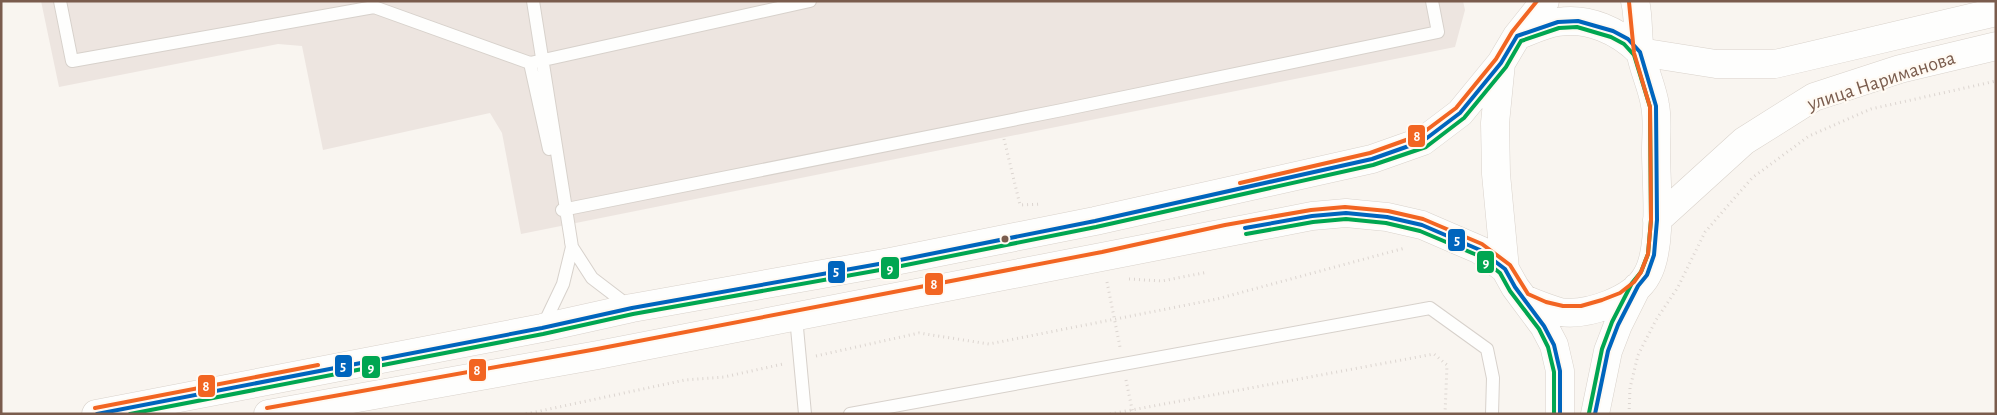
<svg xmlns="http://www.w3.org/2000/svg" width="1997" height="415" viewBox="0 0 1997 415" font-family="'Alegreya Sans',sans-serif">
  <style>
    .industrial { fill: #ede5e0 }
    .lines { fill: none; stroke-linecap: round; stroke-linejoin: round }
    .lane-casing { stroke: #d7d1cb; stroke-width: 14 }
    .secondary-casing { stroke: #d9d2cb; stroke-width: 29 }
    .path { stroke: #dcd5d0; stroke-width: 3; stroke-dasharray: 1 4; stroke-linecap: butt }
    .lane { stroke: #fefefd; stroke-width: 12 }
    .secondary { stroke: #fefefd; stroke-width: 28 }
    .bus-1-casing { stroke: #fffaf3; stroke-width: 8 }
    .bus-2-casing { stroke: #fffaf3; stroke-width: 8 }
    .bus-3-casing { stroke: #fffaf3; stroke-width: 8 }
    .bus-1 { stroke: #0065bd; stroke-width: 4 }
    .bus-2 { stroke: #00a651; stroke-width: 4 }
    .bus-3 { stroke: #f26522; stroke-width: 4 }
    .bus-dot { fill: #7a5c4d; stroke: #fffaf3; stroke-width: 2 }
    .labels { text-anchor: middle; stroke-width: 4.5; stroke-linejoin: round; paint-order: stroke }
    .street-label { font-size: 20px; fill: #7a5c4d; stroke: #fffaf3 }
    .line-badge { stroke: #fffaf3; stroke-width: 2 }
    .badge-label { font-size: 14px; text-anchor: middle; font-weight: bold; fill: #fff }
  </style>
  <rect width="100%" height="100%" fill="#f9f5f0"/>
  <path class="industrial" d="M 41,1 L 1463,1 L 1465,10 L 1455,47 L 521,234 L 502,133 L 490,113 L 323,150 L 302,46 L 278,44 L 59,87 Z"/>
  <g class="lines">
    <g class="lane-casing">
      <path id="lane" d="M 60,1 L 72,61 L 374,7 L 530,63 L 810,1
        M 533,1 L 572,247 L 563,284 L 542,328
        M 530,63 L 549,149
        M 562,210 L 1062,110 L 1438,32 L 1432,1
        M 571,242 L 572,247 L 592,278 L 630,307
        M 796,317 L 805,414
        M 850,414 L 1430,308 L 1487,349 L 1493,378 L 1492,414"/>
    </g>
    <g class="secondary-casing">
      <path id="secondary" d="M 1545,1 L 1517,36 L 1501,63 L 1495,123 L 1496,174 L 1505,269 L 1515,287 L 1544,326 L 1554,345 L 1560,371 L 1560,414
        M 1517,36 C 1530,31 1544,24 1558,22 C 1588,17 1619,31 1640,52
        M 1640,52 L 1716,64 L 1775,64 L 1996,12
        M 1657,220 L 1744,141 L 1814,97 L 1900,69 L 1996,46
        M 1524,299 C 1536,304 1548,309 1560,312 C 1587,316 1634,300 1647,275 C 1663,247 1656,184 1656,151 C 1656,136 1658,120 1655,105 C 1652,86 1643,69 1640,50 C 1637,34 1639,17 1635,1
        M 96,414 L 542,328 L 632,308 L 890,262 L 1095,221 L 1372,159 L 1423,141 L 1460,113 L 1501,63
        M 268,414 L 598,355 L 1312,216 L 1346,213 L 1387,217 L 1422,225 L 1480,250 L 1505,269
        M 1595,414 L 1608,351 L 1618,325 L 1637,287"/>
    </g>
    <path class="path" d="M 1004,139 L 1020,205 L 1041,204
      M 1129,279 L 1162,281 L 1208,272
      M 1107,282 L 1120,347
      M 816,356 L 919,333 L 989,344 L 1217,299 L 1405,248
      M 1126,380 L 1133,414
      M 526,414 L 685,380 L 724,377 L 783,364
      M 1110,414 L 1434,354 L 1447,365 L 1445,414
      M 1629,414 L 1630,388 L 1638,355 L 1656,320 L 1678,287 L 1705,232 L 1752,178 L 1809,136 L 1871,109 L 1996,81"/>
    <use href="#lane" class="lane"/>
    <use href="#secondary" class="secondary"/>
    <g class="bus-1-casing">
      <path id="bus-1" d="M 1245,228 L 1312,216 L 1346,213 L 1387,217 L 1422,225 L 1480,250 L 1505,269 L 1515,287 L 1544,326 L 1554,345 L 1560,371 L 1560,414
        M 97,414 L 542,328 L 632,308 L 890,262 L 1095,221 L 1372,159 L 1423,141 L 1460,113 L 1501,63 L 1517,36 L 1558,22 L 1578,21 L 1613,31 L 1628,39 L 1640,52 L 1656,106 L 1657,220 L 1654,255 L 1647,275 L 1638,286 L 1618,325 L 1608,351 L 1595,414"/>
    </g>
    <g class="bus-2-casing">
      <path id="bus-2" d="M 1246,234 L 1313,222 L 1346,219 L 1386,223 L 1420,231 L 1477,255 L 1500,273 L 1510,291 L 1539,329 L 1548,347 L 1554,372 L 1554,414
        M 130,414 L 543,334 L 633,314 L 891,268 L 1096,227 L 1373,165 L 1426,147 L 1464,118 L 1506,67 L 1521,41 L 1559,28 L 1577,27 L 1611,37 L 1624,44 L 1634,55 L 1650,107 L 1651,220 L 1648,254 L 1641,272 L 1632,283 L 1612,322 L 1602,349 L 1589,413"/>
    </g>
    <g class="bus-3-casing">
      <path id="bus-3" d="M 1240,183 L 1370,153 L 1420,135 L 1456,108 L 1496,59 L 1512,32 L 1537,1
        M 95,408 L 318,365
        M 267,408 L 597,349 L 1102,252 L 1225,225 L 1311,210 L 1345,207 L 1388,211 L 1423,219 L 1482,244 L 1510,265 L 1528,294 L 1546,302 L 1563,306 L 1581,306 L 1602,300 L 1620,293 L 1634,282 L 1641,272 L 1648,254 L 1651,220 L 1650,107 L 1634,53 L 1629,2"/>
    </g>
    <use href="#bus-1" class="bus-1"/>
    <use href="#bus-2" class="bus-2"/>
    <use href="#bus-3" class="bus-3"/>
  </g>
  <circle class="bus-dot" cx="1005" cy="239" r="4.5"/>
  <g class="labels">
    <g class="street-label">
      <text transform="translate(1881 80) rotate(-18)" y="7">улица Нариманова</text>
    </g>
  </g>
  <g class="line-badge">
    <rect x="1407" y="124" width="19" height="24" rx="5" fill="#f26522"/>
    <rect x="1447" y="228" width="19" height="24" rx="5" fill="#0065bd"/>
    <rect x="1476" y="250" width="19" height="24" rx="5" fill="#00a651"/>
    <rect x="880" y="256" width="20" height="24" rx="5" fill="#00a651"/>
    <rect x="827" y="260" width="19" height="24" rx="5" fill="#0065bd"/>
    <rect x="924" y="272" width="20" height="24" rx="5" fill="#f26522"/>
    <rect x="334" y="354" width="19" height="24" rx="5" fill="#0065bd"/>
    <rect x="361" y="355" width="20" height="24" rx="5" fill="#00a651"/>
    <rect x="468" y="358" width="19" height="24" rx="5" fill="#f26522"/>
    <rect x="197" y="374" width="19" height="24" rx="5" fill="#f26522"/>
  </g>
  <g class="badge-label">
    <text x="1417" y="141">8</text>
    <text x="1457" y="245">5</text>
    <text x="1486" y="267">9</text>
    <text x="890" y="273">9</text>
    <text x="836" y="276">5</text>
    <text x="934" y="289">8</text>
    <text x="343" y="371">5</text>
    <text x="371" y="372">9</text>
    <text x="477" y="375">8</text>
    <text x="206" y="391">8</text>
  </g>
  <rect width="1997" height="415" fill="none" stroke="#7a5c4d" stroke-width="5"/>
</svg>
